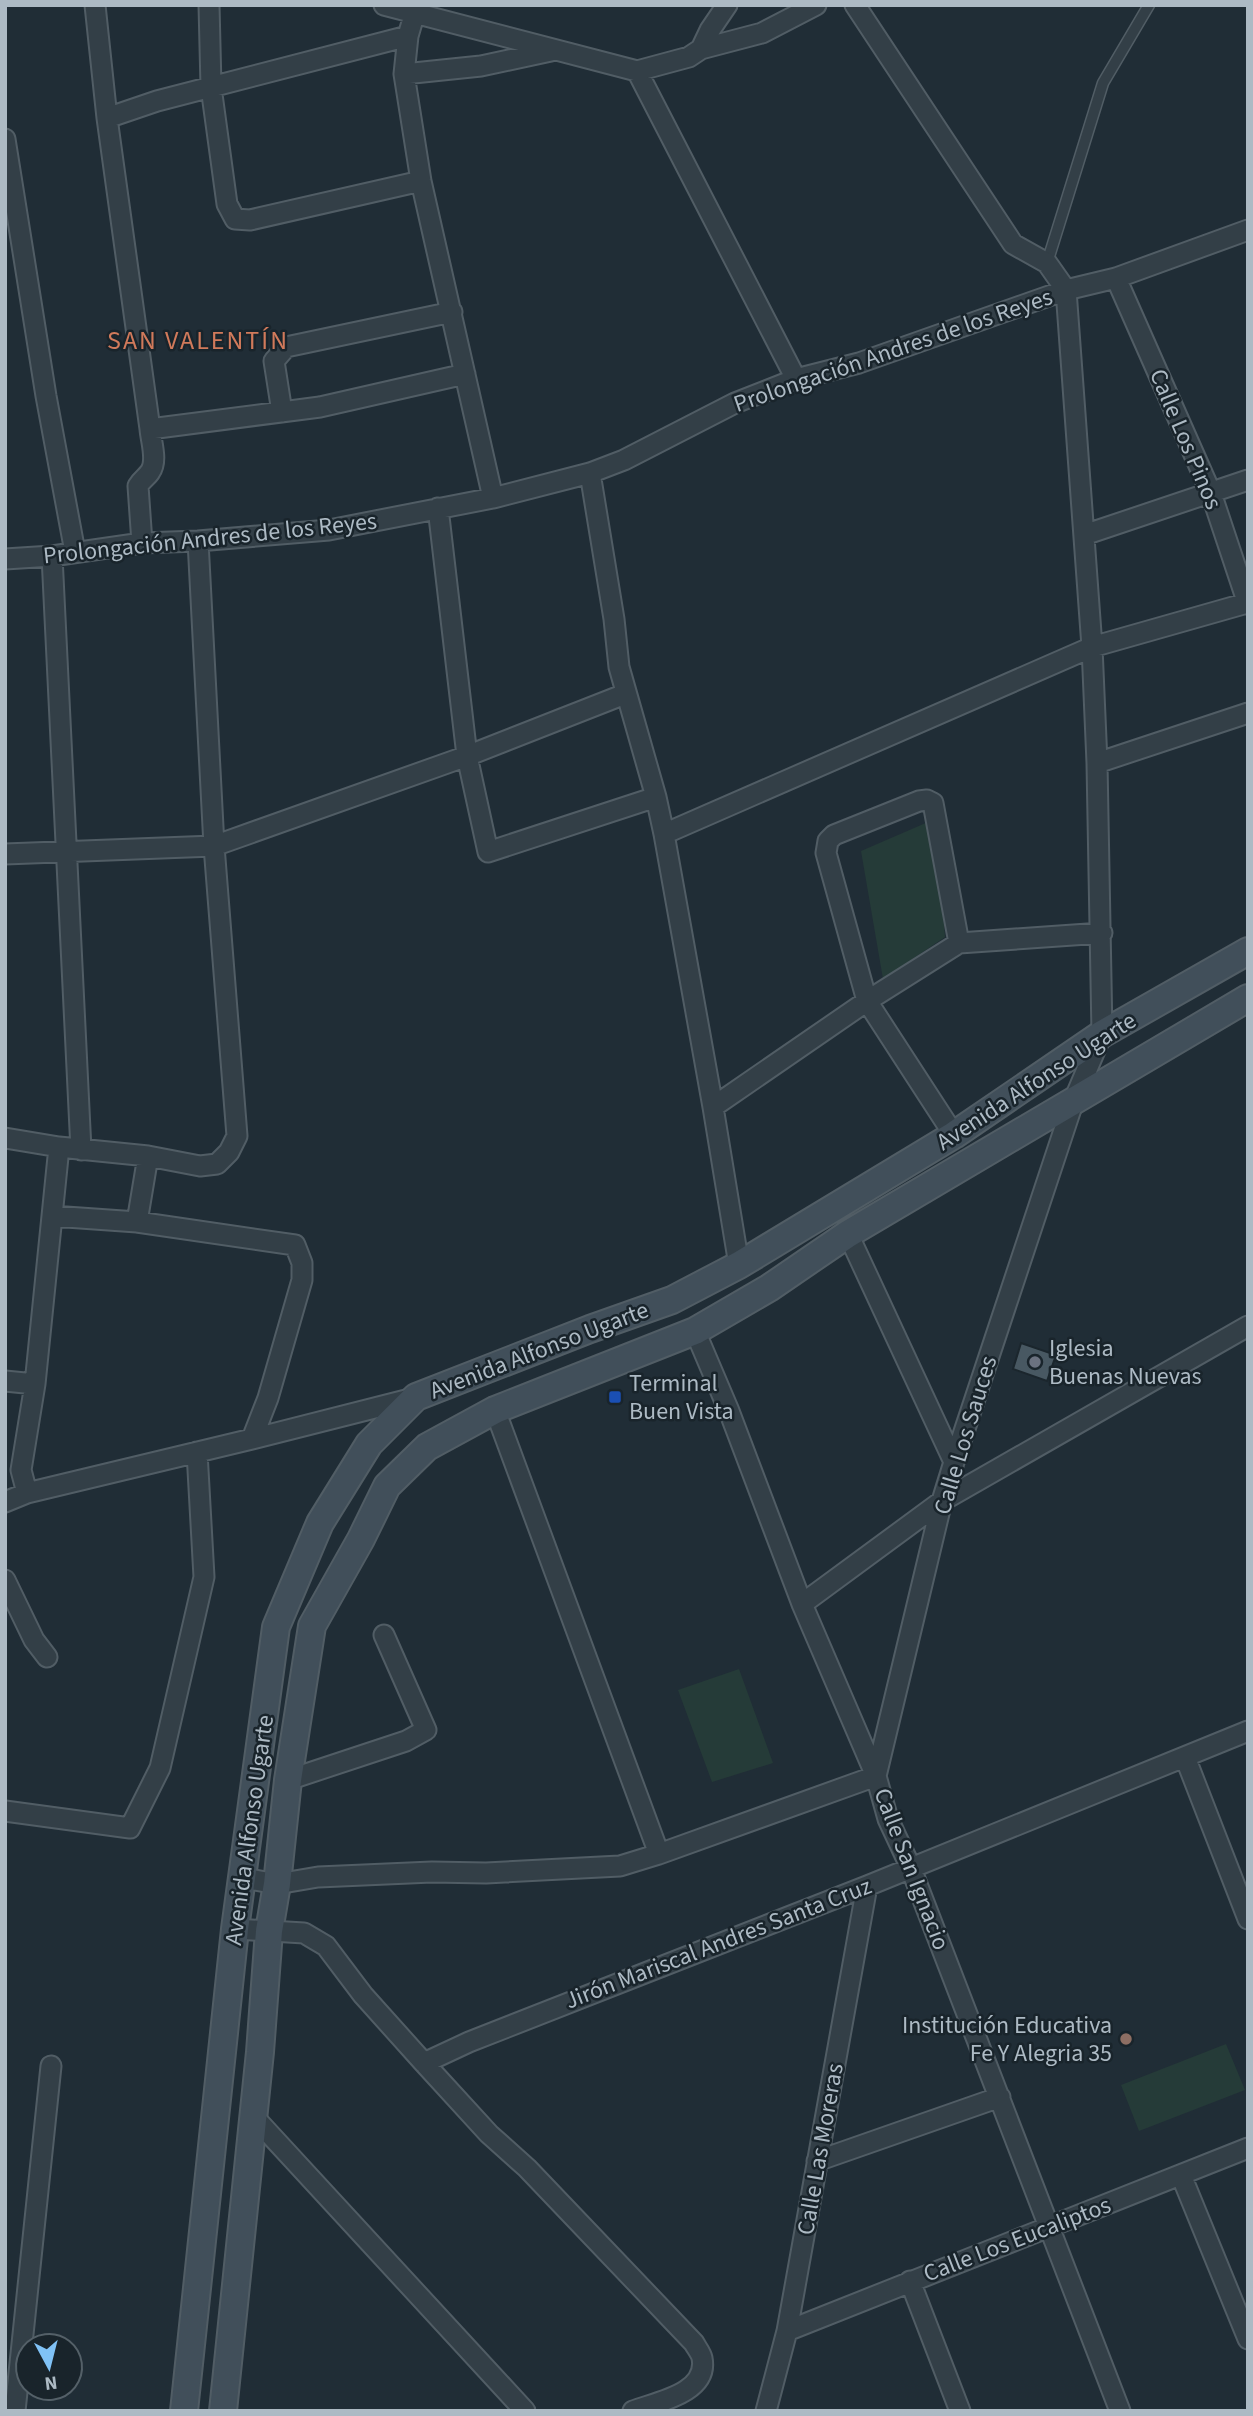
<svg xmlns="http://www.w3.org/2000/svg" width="1253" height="2416" viewBox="0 0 1253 2416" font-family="'Source Sans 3',sans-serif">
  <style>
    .green { fill: #253b38 }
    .building { fill: #485862; stroke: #1b262d; stroke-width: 2 }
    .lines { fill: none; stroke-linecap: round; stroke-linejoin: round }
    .service-casing { stroke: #515d65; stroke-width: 13 }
    .minor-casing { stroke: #515d65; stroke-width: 23 }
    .secondary-casing { stroke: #515d65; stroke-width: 30 }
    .service { stroke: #333f47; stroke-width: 10 }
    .minor { stroke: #333f47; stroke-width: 19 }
    .secondary { stroke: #414f5a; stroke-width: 26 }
    .worship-dot { fill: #6b7280; stroke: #19242b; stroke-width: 2.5 }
    .transit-dot { fill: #1a4fb4; stroke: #19242b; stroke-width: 2.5 }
    .education-dot { fill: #8d6e63; stroke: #19242b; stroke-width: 2.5 }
    .labels { text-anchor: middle; stroke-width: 5; stroke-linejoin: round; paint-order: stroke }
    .street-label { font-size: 24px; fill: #adbac4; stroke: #19242b }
    .poi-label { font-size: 24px; fill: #adbac4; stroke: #19242b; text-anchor: start }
    .neighbourhood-label { font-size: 26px; letter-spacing: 2px; fill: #d17a5b; stroke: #19242b }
  </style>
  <rect width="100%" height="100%" fill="#202d36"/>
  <path class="green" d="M 935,819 L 945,937 L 883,979 L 861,851 Z
    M 739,1669 L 773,1763 L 712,1782 L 678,1690 Z
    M 1226,2044 L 1245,2090 L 1139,2131 L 1121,2085 Z"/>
  <path class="building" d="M 1021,1343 L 1056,1355 L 1047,1381 L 1013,1369 Z"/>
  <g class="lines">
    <g class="service-casing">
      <path id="service" d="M 1047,263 L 1103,83 L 1149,5"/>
    </g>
    <g class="minor-casing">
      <path id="minor" d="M 95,5 L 107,118 L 157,101 L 408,36
        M 209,5 L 211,87 L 227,204 L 235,219 L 250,220 L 421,181
        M 384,5 L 637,71 L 689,57 L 701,49 L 710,30 L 727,5
        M 415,12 L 408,36 L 404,74 L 421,181 L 493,498
        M 701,49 L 762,33 L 816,5
        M 637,71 L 796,379
        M 404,74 L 481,66 L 551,51
        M 107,118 L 150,429
        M 5,139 L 46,396 L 75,552
        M 1116,278 L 1211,493 L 1248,604
        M 282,412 L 274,361 L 286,347 L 452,312
        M 590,473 L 614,619 L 619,667 L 656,797 L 664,834 L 713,1107 L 739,1265
        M 438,508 L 467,756 L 488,852 L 656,797
        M 1084,535 L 1248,480
        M 142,543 L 138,486 C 142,479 146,478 150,472 C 158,461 151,442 150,429 L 320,407 L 465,374
        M 52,556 L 81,1150
        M 5,559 L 52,556 L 142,543 L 198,541 L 329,530 L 493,498 L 590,473 L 624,460 L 735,403 L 796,379 L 859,363 L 1066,290 L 1116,278 L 1248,230
        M 1097,763 L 1248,713
        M 664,834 L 1092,647 L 1247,603
        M 5,854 L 214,846 L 467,756 L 625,694
        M 713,1107 L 867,1001 L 959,943 L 1102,933
        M 954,1135 L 867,1001 L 826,853 L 828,841 L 834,835 L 919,801 L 927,800 L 933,803 L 959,943
        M 5,1138 L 59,1147 L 148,1156 L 200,1166 L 217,1164 L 229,1152 L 237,1136 L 214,846 L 198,541
        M 52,1216 L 137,1222 L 295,1245 L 302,1263 L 302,1280 L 268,1398 L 252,1439
        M 137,1222 L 148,1156
        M 848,1234 L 954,1462
        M 695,1331 L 729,1411 L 802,1604 L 876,1776 L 888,1819 L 910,1866 L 1120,2411
        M 5,1381 L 35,1384
        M 495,1410 L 659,1854
        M 27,1493 L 21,1470 L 35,1384 L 59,1147
        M 5,1502 L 27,1493 L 252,1439 L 414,1398
        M 5,1580 L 34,1640 L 47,1657
        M 802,1604 L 942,1501 L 1248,1326
        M 1185,1757 L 1248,1919
        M 288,1780 L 406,1741 L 426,1730 L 384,1635
        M 5,1811 L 130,1828 L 160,1768 L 204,1577 L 197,1452
        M 243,1878 L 277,1884 L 318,1877 L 432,1872 L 486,1873 L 620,1866 L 659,1854 L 876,1776 L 942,1501 L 954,1462 L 1074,1100 L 1102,1034 L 1097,763 L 1092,647 L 1066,290 L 1047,263 L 1013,244 L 855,5
        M 235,1929 L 304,1933 L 326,1946 L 363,1995 L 424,2063 L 489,2134 L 527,2168 L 694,2343 C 696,2347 701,2353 702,2358 C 709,2393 657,2402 633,2411
        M 424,2063 L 469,2042 L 867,1886 L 1248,1731
        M 254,2117 L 525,2411
        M 817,2161 L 1000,2097
        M 1181,2175 L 1248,2339
        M 910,2281 L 960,2411
        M 787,2331 L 1248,2148
        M 15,2411 L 51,2066
        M 766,2411 L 787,2331 L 867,1886"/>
    </g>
    <g class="secondary-casing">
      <path id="secondary" d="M 184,2411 L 235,1929 L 276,1627 L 320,1523 L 369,1444 L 416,1397 L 590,1329 L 672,1300 L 739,1265 L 954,1135 L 1102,1034 L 1248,951
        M 223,2411 L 260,2052 L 269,1931 L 277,1884 L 288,1780 L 312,1626 L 361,1539 L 387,1486 L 427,1447 L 495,1410 L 695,1331 L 769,1288 L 848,1234 L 1248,998"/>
    </g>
    <use href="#service" class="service"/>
    <use href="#minor" class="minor"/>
    <use href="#secondary" class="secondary"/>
  </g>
  <circle class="worship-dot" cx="1035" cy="1362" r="7"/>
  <rect class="transit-dot" x="608" y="1390" width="14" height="14" rx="3.5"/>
  <circle class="education-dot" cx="1126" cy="2039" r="7"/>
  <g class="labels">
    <g class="street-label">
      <text transform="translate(893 350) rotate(-19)" y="8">Prolongación Andres de los Reyes</text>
      <text transform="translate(1186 439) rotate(67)" y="8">Calle Los Pinos</text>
      <text transform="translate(210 538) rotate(-6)" y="8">Prolongación Andres de los Reyes</text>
      <text transform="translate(1036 1081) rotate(-33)" y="8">Avenida Alfonso Ugarte</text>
      <text transform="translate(539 1350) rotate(-21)" y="8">Avenida Alfonso Ugarte</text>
      <text transform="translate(965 1435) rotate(-73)" y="8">Calle Los Sauces</text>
      <text transform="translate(249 1830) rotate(-82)" y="8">Avenida Alfonso Ugarte</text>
      <text transform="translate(912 1869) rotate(69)" y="8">Calle San Ignacio</text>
      <text transform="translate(718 1943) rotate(-21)" y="8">Jirón Mariscal Andres Santa Cruz</text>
      <text transform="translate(820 2149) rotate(-80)" y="8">Calle Las Moreras</text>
      <text transform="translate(1017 2239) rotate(-21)" y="8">Calle Los Eucaliptos</text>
    </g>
    <g class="poi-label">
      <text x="1049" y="1356">Iglesia<tspan x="1049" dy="28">Buenas Nuevas</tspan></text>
      <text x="629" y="1391">Terminal<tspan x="629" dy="28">Buen Vista</tspan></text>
      <text x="1112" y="2033" text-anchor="end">Institución Educativa<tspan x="1112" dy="28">Fe Y Alegria 35</tspan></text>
    </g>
    <g class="neighbourhood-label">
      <text x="198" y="349">SAN VALENTÍN</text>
    </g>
  </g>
  <rect width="1253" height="2416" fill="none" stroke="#adbac4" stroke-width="14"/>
  <g transform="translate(49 2367) rotate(173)"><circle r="33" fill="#19242b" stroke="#546068" stroke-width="2"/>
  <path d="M0-5L12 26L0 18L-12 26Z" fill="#80c2f6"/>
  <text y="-10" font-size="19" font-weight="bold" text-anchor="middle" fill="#adbac4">N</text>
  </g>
</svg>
